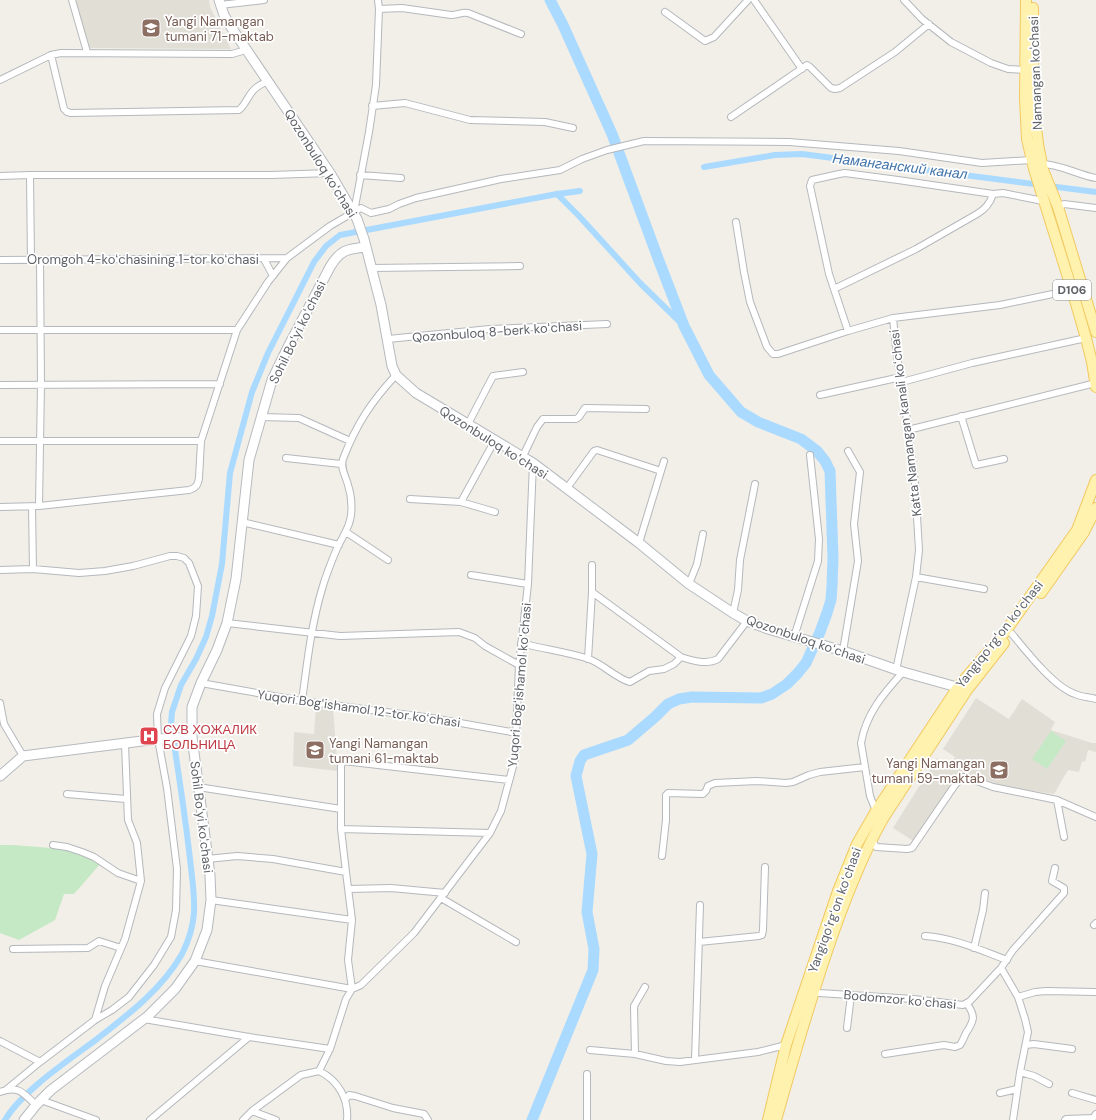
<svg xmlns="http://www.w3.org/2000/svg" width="1096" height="1120" viewBox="0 0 1096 1120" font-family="'DM Sans',sans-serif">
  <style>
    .education { fill: #e1ded6 }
    .green { fill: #c5e8c5 }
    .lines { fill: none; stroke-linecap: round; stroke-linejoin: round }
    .canal { stroke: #aadaff; stroke-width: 6 }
    .river { stroke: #aadaff; stroke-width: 11 }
    .street-casing { stroke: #b5b8bc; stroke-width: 8 }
    .secondary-casing { stroke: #b6babf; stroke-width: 11 }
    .primary-casing { stroke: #f2c960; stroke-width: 12 }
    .street { stroke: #fff; stroke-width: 6 }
    .secondary { stroke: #fff; stroke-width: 9 }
    .primary { stroke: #fff2af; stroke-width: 10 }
    .labels { text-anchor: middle; stroke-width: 3.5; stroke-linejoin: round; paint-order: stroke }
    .shield { fill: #fff; stroke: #8f9295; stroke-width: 1 }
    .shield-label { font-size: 12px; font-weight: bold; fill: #5f6368 }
    .education-label { font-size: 13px; fill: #785e54; stroke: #fff; text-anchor: start }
    .street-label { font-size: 13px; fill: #5f6368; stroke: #fff }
    .health-label { font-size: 13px; fill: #be3a42; stroke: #fff; text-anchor: start }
    .water-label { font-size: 14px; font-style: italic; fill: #4174aa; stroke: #fff }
  </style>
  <rect width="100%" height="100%" fill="#f1efe8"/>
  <path class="education" d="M 75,0 L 209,0 L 210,7 L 231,49 L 88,48 Z
    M 976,698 L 1009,719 L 1022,699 L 1055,722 L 1051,730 L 1092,743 L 1096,743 L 1096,752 L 1088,750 L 1085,762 L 1082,761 L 1079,772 L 1068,770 L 1054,794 L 1008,788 L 963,771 L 959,773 L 915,842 L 893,828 L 937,758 L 949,766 L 955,757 L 943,749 Z
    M 316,707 L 333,709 L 338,771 L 293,766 L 294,732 L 314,734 Z"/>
  <path class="green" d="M 1051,731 L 1066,741 L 1047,769 L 1032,759 Z
    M 0,845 L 13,845 L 63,849 L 101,863 L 74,894 L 64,894 L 55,920 L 19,940 L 0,933 Z"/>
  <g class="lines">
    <path class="canal" d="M 704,167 L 775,155 L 802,154 L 1096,192
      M 557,194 L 579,216 L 640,283 L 684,326
      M 5,1120 C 22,1091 69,1060 97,1039 C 129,1014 162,989 182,954 C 188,942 193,927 194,913 C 195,895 192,877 190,859 C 185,814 178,769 171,724 L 172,712 L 181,685 L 196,659 L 206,637 L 212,616 L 222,564 L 230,473 L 252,392 L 268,353 L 314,262 L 326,246 L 340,235 L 557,194 L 580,191"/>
    <path class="river" d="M 532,1120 L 593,970 L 594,949 L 587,912 L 592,854 L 576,776 L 580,761 L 584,755 L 628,740 L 655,717 L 668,704 L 679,699 L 692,697 L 761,698 L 772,694 L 787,684 L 797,674 L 806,663 L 820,632 L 827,613 L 831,600 L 832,586 L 833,558 L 830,471 L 825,461 L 817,451 L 801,439 L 758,422 L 741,412 L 709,375 L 684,326 L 659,261 L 612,134 L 563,25 L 550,0"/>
    <g class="street-casing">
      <path id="street" d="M 72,0 L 87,52
        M 754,0 L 802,69
        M 904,0 L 922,19 L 951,42 L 991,63 L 1008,69 L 1028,70
        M 220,5 L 264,0
        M 379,9 L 402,8 L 451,15 C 457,15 462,12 468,13 L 521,34
        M 665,12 L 705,41 L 714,37 L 748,0
        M 51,55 L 64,109 L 67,112 L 71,113 L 239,110 C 245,105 247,98 252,92 C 256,86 262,84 268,81
        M 0,80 L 51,55 L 61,53 L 232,54 L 246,50
        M 372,106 L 405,103 L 470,120 L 545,122 L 573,128
        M 731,117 L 807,65 L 810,67 L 831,88 L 835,89 L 840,88 L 895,52 L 929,24
        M 1042,164 C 1060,164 1078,175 1096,178
        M 30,175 L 31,260
        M 360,175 L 401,178
        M 0,176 L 30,175 L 271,175 L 330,173
        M 1058,207 L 1064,204 L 1096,208
        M 354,212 L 369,132 L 376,85 L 379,9 L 378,0
        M 736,222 L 744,272 L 750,302 L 767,347 L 773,354 L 778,354 L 848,331 L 893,318 L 1000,305 L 1072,290
        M 264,259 L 273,276
        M 0,260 L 287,258
        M 371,268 L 520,266
        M 834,289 L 916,249 L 977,214 C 985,209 990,204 993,194
        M 893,318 L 897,357 L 902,382 L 915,483 L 919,550 L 916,577 L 896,670
        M 0,330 L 237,330
        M 848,331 L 829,274 L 810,186 L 812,180 L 839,174 L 845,173 L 898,180 L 993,194 L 1003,193 L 1043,201
        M 388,339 L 490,329 L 607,324
        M 902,382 L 972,363 L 1086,338
        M 0,385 L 220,384
        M 820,395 L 901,377
        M 961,416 L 976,465 L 1004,459
        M 261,417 L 299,418 L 350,441
        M 468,424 L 493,376 L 523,372
        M 908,430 L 1096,383
        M 0,441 L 201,441
        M 523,456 L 537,427 L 543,419 L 576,419 L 579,417 L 585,408 L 646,409
        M 286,458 L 341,464
        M 567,488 L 594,451 L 597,450 L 661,471
        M 410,499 L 461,502 L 495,512
        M 461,502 L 495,440
        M 32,506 L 33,569
        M 39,506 L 41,385 L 40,260
        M 0,507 L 39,506 L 189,490 C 196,488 198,485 199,478 L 201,441 L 237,330 L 268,282 L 287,258 L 330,226 L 354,212 L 361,208 L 371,213 L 389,209 L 399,204 L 416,198 L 501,179 L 560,170 L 582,159 L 607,150 L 644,141 L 789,142 L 899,151 L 982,163 L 1031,160
        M 242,522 L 339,545
        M 346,532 L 388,560
        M 639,543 L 664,461
        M 0,570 L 33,569 L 79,573 L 105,571 L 133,566 L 170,556 L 177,556 L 184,558 L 189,563 L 198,586 L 196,616 L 191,636 L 165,688 L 157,714 L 158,739 L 167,788 L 177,869 L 176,910 L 171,937 L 154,965 L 129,997 L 112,1010 L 95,1020 L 40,1062 L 7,1089
        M 471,575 L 528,584
        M 916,577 L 984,589
        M 689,584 L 697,564 L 703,534
        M 592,592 L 681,657 C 693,661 707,665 718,659 L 747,621
        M 733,613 L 738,590 L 740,560 L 755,484
        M 227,623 L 340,636 L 459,632 L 475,638 L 485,646 L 519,665
        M 1012,634 C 1026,651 1054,687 1075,694 C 1081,697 1089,697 1096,699
        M 794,637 L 818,561 L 819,539 L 810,455
        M 521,643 C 543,649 568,652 589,659 C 603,664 617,679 630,682 L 649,671 L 664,669 L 674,664 L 681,657
        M 843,651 L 858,561 L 854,524 L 860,472 L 848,451
        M 588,659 L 592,592 L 592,565
        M 201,683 L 302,701 L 432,718 L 517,733
        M 302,701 C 307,664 311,626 322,589 C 326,575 332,560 338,546 C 343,536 350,527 351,515 C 352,506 351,494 348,485 C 346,476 340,469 343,459 C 356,425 371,402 396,375
        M 0,703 L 4,724 L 23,756
        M 198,787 L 341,809
        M 67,794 L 126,799
        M 1057,800 L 1064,837
        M 876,811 L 870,796 L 861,743 C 866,714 883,694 903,672
        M 341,829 L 490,833
        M 872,839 L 876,847 L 907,849 L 912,848 L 955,785 L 962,777 L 966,777 L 993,787 L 1057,800 L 1096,817
        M 53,845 L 67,847 L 82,852 L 94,857 L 118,873 L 141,881
        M 662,856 L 666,820 L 666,795 L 668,793 L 703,794 L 706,791 L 708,786 L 715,783 L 757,781 L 786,783 L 793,782 L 809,775 L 820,772 L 865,767
        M 207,859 L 237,856 L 273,859 L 346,872 L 341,829 L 341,766 L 343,761 L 509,780
        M 349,889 L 391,888 L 445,893
        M 441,898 L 516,942
        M 211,900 L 352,920
        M 1094,925 L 1096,923
        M 925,936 C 954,938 980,950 1007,960
        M 699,942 L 759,936 L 762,935 L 763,930 L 765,867
        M 974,948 L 983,910 L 985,893
        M 13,949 L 88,948 L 99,941 L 121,948
        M 195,961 L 352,989 L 348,960 L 352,920 L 346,872
        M 1001,968 L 1013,950 L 1064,893 L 1064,888 L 1052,881 L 1055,868
        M 814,990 L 819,993 L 914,999 L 963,1005 L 970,1001 L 1001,968 L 1018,997 L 1035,992 L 1046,991 L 1096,992
        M 144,1019 L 249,1037 L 330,1049
        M 95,1020 L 105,986 L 125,939 L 141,881 L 137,843 L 128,820 L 125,744
        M 847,1028 L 851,995
        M 0,1041 L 40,1062
        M 1026,1045 L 1034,1044 L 1072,1049
        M 590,1050 L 635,1054 L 666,1061 L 680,1062 L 758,1052 L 786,1045
        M 635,1054 L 634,1006 L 645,987
        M 885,1054 L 944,1045 L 955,1047 L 960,1045 C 963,1041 964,1037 966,1033 C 974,1021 976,1016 967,1004
        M 695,1060 L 700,905
        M 1020,1072 L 1034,1076 L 1049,1084
        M 0,1092 C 19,1085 23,1093 36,1105
        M 1000,1093 L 1017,1089
        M 1072,1093 L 1096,1100
        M 41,1100 L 96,1120
        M 345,1100 L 349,1095 L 355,1096 L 393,1108 L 424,1114 L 428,1120
        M 252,1111 L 276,1120
        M 150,1120 L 249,1037
        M 243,1120 L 252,1111 L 301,1075 L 319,1071
        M 347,1120 C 349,1099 338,1080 319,1071 L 330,1049 L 346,999 L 352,989 L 361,985 L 414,933 L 490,833 L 501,811 L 515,759 L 519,665 L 528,584 L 533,463
        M 587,1120 L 587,1074
        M 1013,1120 L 1020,1072 L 1028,1032 L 1025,1019 L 1018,997
        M 1065,1120 L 1066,1119 L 1093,1118 L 1096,1114"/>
    </g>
    <g class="secondary-casing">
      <path id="secondary" d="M 219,0 L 224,15 L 231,27 L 330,173 L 357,219 L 364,239 L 381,305 L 392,366 L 396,375 L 416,393 L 533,463 L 639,543 L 689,584 L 733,613 L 747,621 L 768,629 L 843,651 L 903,672 L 964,689
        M 0,776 L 23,756 L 158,739 L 192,737
        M 24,1120 L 36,1105 L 51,1090 L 148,1016 L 175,989 L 195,961 L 207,930 L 211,900 L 210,875 L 192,737 L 192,707 L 201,683 L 217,650 L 227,623 L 236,579 L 249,460 L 272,380 L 289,345 L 330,267 C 340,250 347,249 366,247"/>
    </g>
    <g class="primary-casing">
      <path id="primary" d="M 1026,0 L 1025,99 L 1027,139 L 1034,169 L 1072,290 L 1086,338 L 1092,362 L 1096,387
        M 1033,8 L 1033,100 L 1038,144 L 1043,170 L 1058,207 L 1096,332
        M 1041,593 L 1084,532 L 1096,508
        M 768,1120 L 786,1045 L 838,891 L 857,844 L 876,811 L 958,687 L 1005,632 L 1077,530 L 1096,480
        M 776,1120 C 794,1056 812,993 834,931 C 848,892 863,853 884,817 L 967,690 L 1004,643"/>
    </g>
    <use href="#street" class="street"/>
    <use href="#secondary" class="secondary"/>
    <use href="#primary" class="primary"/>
  </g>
  <defs>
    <g id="school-square" transform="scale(1)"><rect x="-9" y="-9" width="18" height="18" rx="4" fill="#8d6e63" stroke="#fff"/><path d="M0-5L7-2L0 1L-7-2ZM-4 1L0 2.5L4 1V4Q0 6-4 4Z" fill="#fff"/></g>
    <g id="hospital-square" transform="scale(1)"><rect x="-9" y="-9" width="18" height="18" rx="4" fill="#e0444e" stroke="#fff"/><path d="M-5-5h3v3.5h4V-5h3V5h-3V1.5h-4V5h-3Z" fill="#fff"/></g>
  </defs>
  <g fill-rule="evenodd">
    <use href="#school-square" x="151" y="28"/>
    <use href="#hospital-square" x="149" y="736"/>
    <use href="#school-square" x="315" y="750"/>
    <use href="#school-square" x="999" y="770"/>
  </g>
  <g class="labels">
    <rect class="shield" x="1053" y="280" width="38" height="20" rx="3"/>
    <g class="shield-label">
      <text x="1072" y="294">D106</text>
    </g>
    <g class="education-label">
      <text x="165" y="26">Yangi Namangan<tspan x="165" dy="15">tumani 71-maktab</tspan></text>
      <text x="329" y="748">Yangi Namangan<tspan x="329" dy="15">tumani 61-maktab</tspan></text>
      <text x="985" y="768" text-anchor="end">Yangi Namangan<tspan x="985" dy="15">tumani 59-maktab</tspan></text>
    </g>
    <g class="street-label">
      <text transform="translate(1035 73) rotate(-92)" y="5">Namangan ko'chasi</text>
      <text transform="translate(321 163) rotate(58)" y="5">Qozonbuloq koʻchasi</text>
      <text x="143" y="264">Oromgoh 4-koʻchasining 1-tor koʻchasi</text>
      <text transform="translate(497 331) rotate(-4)" y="5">Qozonbuloq 8-berk koʻchasi</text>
      <text transform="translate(297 332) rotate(-64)" y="5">Sohil Boʻyi koʻchasi</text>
      <text transform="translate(905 423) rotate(-97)" y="5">Katta Namangan kanali koʻchasi</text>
      <text transform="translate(494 442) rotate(32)" y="5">Qozonbuloq koʻchasi</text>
      <text transform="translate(999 634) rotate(-52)" y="5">Yangiqoʻrgʻon koʻchasi</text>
      <text transform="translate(806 639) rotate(19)" y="5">Qozonbuloq koʻchasi</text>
      <text transform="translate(519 685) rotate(-85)" y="5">Yuqori Bogʻishamol koʻchasi</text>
      <text transform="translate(359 708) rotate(8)" y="5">Yuqori Bogʻishamol 12-tor koʻchasi</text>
      <text transform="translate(202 817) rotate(83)" y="5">Sohil Boʻyi koʻchasi</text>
      <text transform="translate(834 910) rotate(-70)" y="5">Yangiqoʻrgʻon koʻchasi</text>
      <text transform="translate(900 999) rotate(5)" y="5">Bodomzor koʻchasi</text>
    </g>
    <g class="health-label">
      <text x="163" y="734">СУВ ХОЖАЛИК<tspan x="163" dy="15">БОЛЬНИЦА</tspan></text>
    </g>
    <g class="water-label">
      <text transform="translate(900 166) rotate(7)" y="5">Наманганский канал</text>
    </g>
  </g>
</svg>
